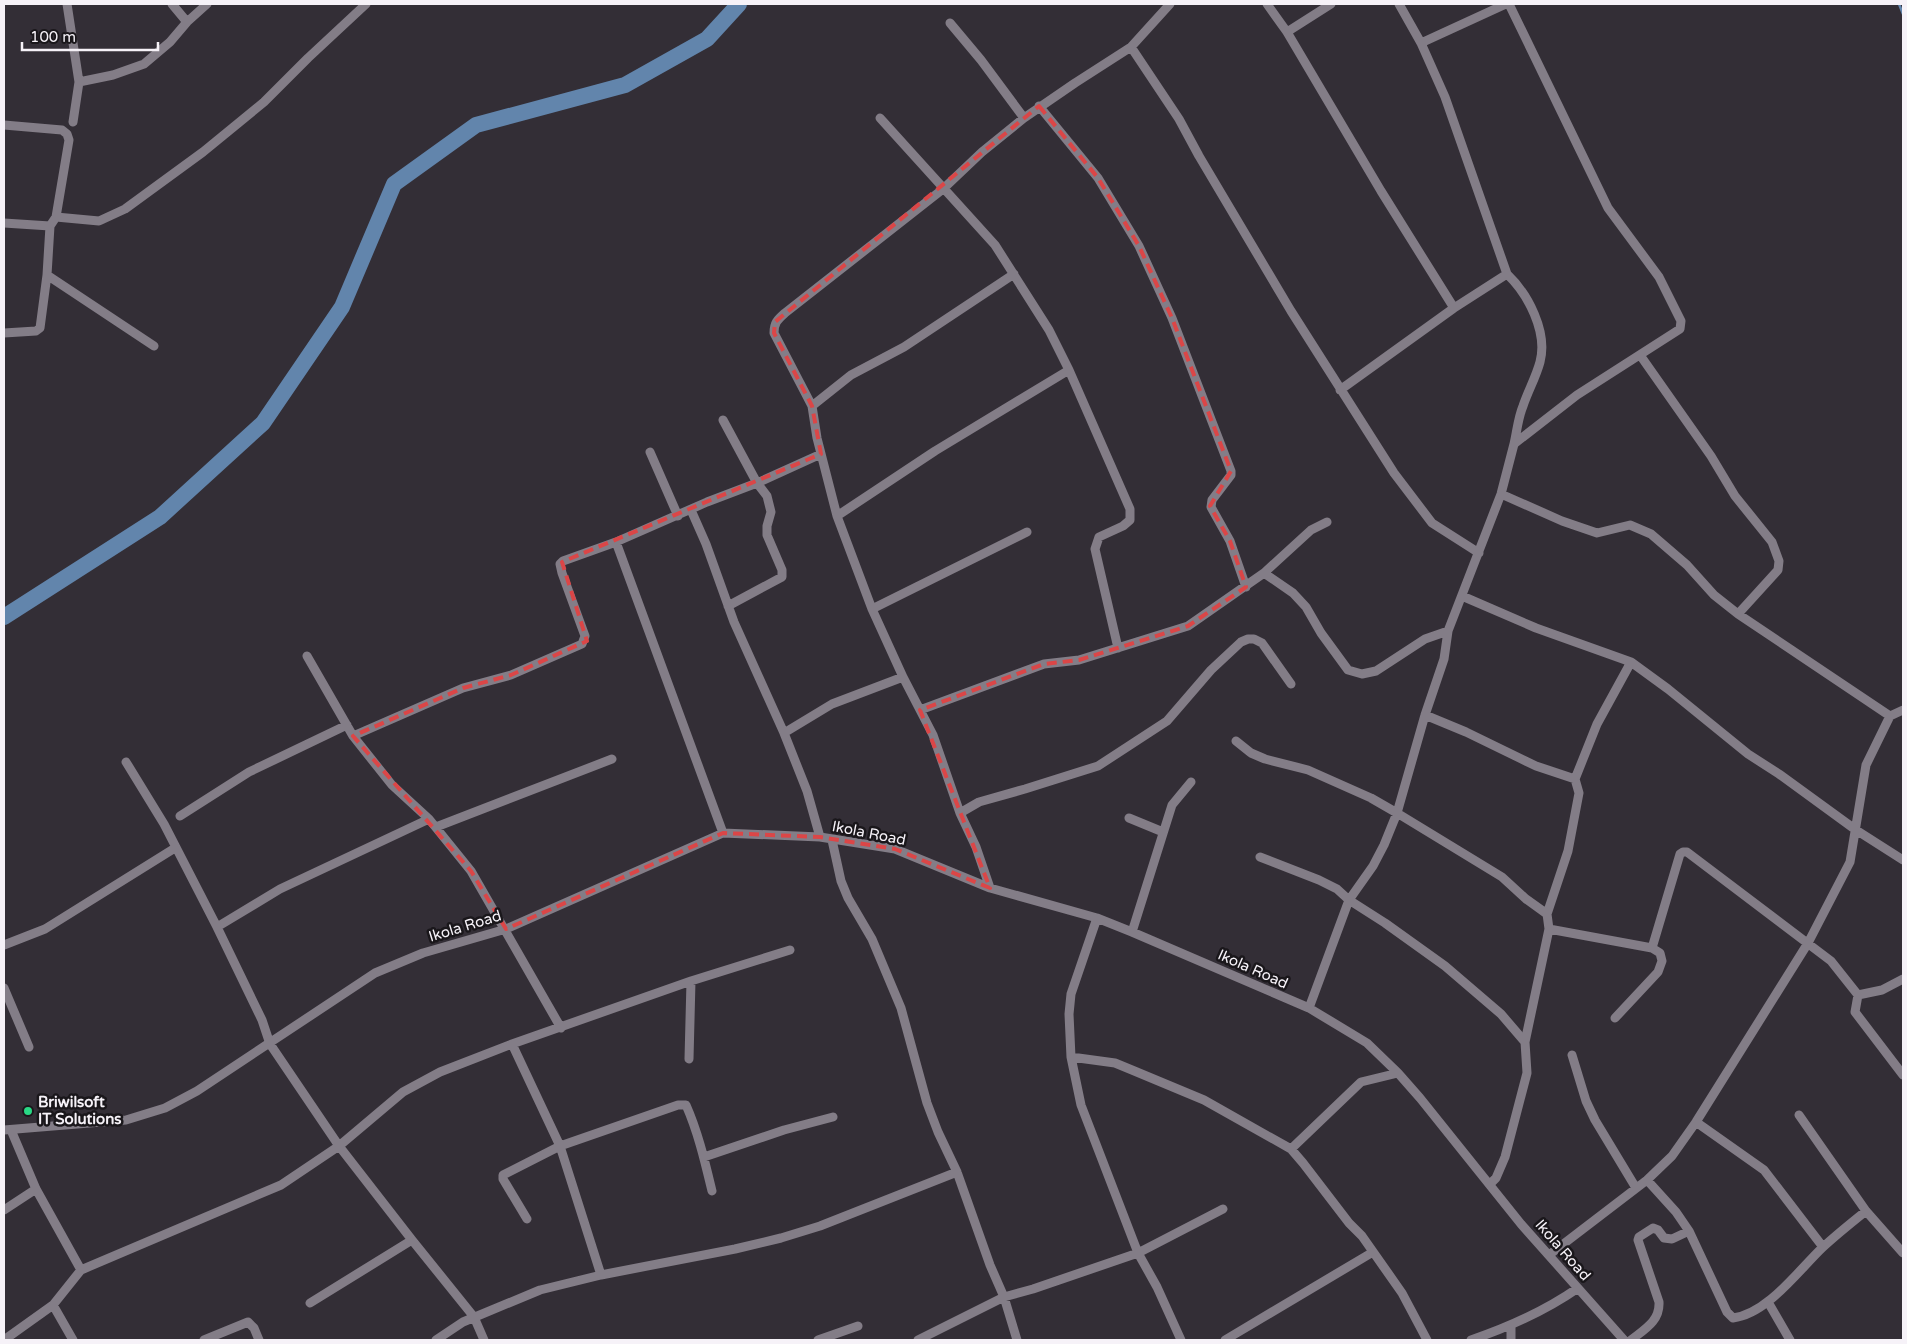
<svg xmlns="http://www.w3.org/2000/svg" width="1907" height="1344" viewBox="0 0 1907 1344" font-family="'Varela Round',sans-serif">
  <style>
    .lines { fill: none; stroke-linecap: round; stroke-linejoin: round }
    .stream { stroke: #6285ac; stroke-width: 2.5 }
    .river { stroke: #6285ac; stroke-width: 16 }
    .minor { stroke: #837d87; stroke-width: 9 }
    .marked { fill: none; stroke: #db4647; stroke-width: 4; stroke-dasharray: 10 6; stroke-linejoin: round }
    .poi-dot { fill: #29d885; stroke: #1a171b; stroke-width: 2 }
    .labels { text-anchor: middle; stroke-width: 5; stroke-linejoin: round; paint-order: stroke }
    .street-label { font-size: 15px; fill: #f6f2f8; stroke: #1a171b }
    .poi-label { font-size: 15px; font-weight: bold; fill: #f6f2f8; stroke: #1a171b; text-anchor: start }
  </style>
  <rect width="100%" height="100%" fill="#332e36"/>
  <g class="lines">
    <path class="stream" d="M 1899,4 L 1903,14"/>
    <path class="river" d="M 4,617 L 160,517 L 263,423 L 342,307 L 394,184 L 476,125 L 625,85 L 707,39 L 739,4"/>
    <path class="minor" d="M 67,4 L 79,82 L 73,122
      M 172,4 L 187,22
      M 1267,4 L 1287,32 L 1381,191 L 1454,308
      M 1399,4 L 1421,43 L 1445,97 L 1507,274 C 1528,294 1548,332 1540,362 C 1536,377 1528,391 1523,406 C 1518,418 1517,431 1514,444
      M 950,23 L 981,60 L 1024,118
      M 1287,32 L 1331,4
      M 1421,43 L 1506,4
      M 1131,47 L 1179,119 L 1199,156 L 1291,311 L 1394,473 L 1432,523 L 1479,553
      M 79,82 L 113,75 L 144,64 L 170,42 L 187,22 L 207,4
      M 1039,106 L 1098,178 L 1139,246 L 1172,318 L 1231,471 L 1231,475 L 1212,500 L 1211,507 L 1230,541 L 1246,587
      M 880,118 L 995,245 L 1049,330 L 1069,370 L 1130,509 L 1130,520 L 1123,526 L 1099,537 L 1095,549 L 1118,648
      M 4,125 L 62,130 L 67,134 L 69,140 L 56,217 L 50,226 L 47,275 L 40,328 L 36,331 L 4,333
      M 56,217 L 99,221 L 125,209 L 203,152 L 264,102 L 308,58 L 366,4
      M 4,223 L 50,226
      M 47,275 L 154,346
      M 1640,355 L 1711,456 L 1735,496 L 1772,542 L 1779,561 L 1778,570 L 1738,614
      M 1340,390 L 1454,308 L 1507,274
      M 812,406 L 851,375 L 904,347 L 1014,274
      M 723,420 L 757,483 L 767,496 L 771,512 L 767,526 L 767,535 L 782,570 L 782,577 L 728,606
      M 650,452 L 678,516
      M 1501,494 L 1562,521 L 1597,533 L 1630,525 L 1651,534 L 1687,565 L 1714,595 L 1738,614 L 1890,716
      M 691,510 L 706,544 L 734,622 L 784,733 L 807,791 L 820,837
      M 837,516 L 935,451 L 1069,370
      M 616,542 L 723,833
      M 1264,573 L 1311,530 L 1327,522
      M 1462,596 L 1536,628 L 1631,662 L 1668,689 L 1748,754 L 1779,774 L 1856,830 L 1903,860
      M 872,609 L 1027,532
      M 307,656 L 353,736 L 392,785 L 429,819 L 471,871 L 561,1028
      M 920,710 L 1044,664 L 1079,660 L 1188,626 L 1264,573 L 1293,593 L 1306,607 L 1321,633 L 1348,670 L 1362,674 L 1376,671 L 1425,639 L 1448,631
      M 1425,715 L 1466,732 L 1536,766 L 1575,779
      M 784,733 L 832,704 L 903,677
      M 353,736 L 463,688 L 511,675 L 582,644 L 585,636 L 562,573 L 560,564 L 563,561 L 616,542 L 707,502 L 757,483 L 821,454
      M 1236,741 L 1251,753 L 1265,759 L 1308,770 L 1371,798 L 1397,813 L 1502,877 L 1526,899 L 1547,914 L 1549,929 L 1525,1042 L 1527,1073 L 1505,1157 L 1496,1178 L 1490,1184
      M 126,762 L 164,824 L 217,927 L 262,1020 L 270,1044 L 339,1146 L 412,1240 L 474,1317 L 484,1340
      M 960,813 L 979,802 L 1025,789 L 1098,766 L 1167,721 L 1211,670 L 1241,642 L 1248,639 L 1254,639 L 1262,643 L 1291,684
      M 180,816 L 249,772 L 347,725
      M 1129,818 L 1163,832
      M 436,827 L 612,759
      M 832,840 L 841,881 L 848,898 L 872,939 L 901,1008 L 927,1103 L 938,1132 L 957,1172 L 990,1265 L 1004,1297 L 1017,1340
      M 1260,857 L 1319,880 L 1337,889 L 1349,900 L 1385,923 L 1445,966 L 1501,1014 L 1525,1042
      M 990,888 L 976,847 L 960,813 L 933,735 L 903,677 L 872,609 L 837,516 L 817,438 L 812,406 L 774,333 C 774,323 777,320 785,313 L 943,189 L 982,152 L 1024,118 L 1075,83 L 1131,47 L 1170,4
      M 1547,914 L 1568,851 L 1579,793 L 1575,779 L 1597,724 L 1631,662
      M 1097,918 L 1071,994 L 1069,1014 L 1071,1057 L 1081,1105 L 1138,1253 L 1157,1287 L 1181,1340
      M 217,927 L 280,889 L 429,819
      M 1549,929 L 1652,948 L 1660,953 L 1662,961 L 1658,972 L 1615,1018
      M 1132,932 L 1172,805 L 1191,782
      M 4,945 L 45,929 L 175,848
      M 1652,948 L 1680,854 L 1683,852 L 1687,852 L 1831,961 L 1858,995 L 1855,1012 L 1903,1075
      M 4,988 L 29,1047
      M 1858,995 L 1882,990 L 1903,979
      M 1309,1008 L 1349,900 L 1373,866 L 1384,845 L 1397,813 L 1425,715 L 1444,659 L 1448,631 L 1501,494 L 1514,444 L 1577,395 L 1680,329 L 1681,321 L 1659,277 L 1608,208 L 1509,4
      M 512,1044 L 560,1146 L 601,1275
      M 1572,1055 L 1586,1101 L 1595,1120 L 1636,1188
      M 1071,1057 L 1115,1063 L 1132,1070 L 1204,1100 L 1291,1149 L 1303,1163 L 1349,1223 L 1362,1236 L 1402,1293 L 1427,1340
      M 689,1059 L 691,981
      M 1799,1115 L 1866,1211 L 1903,1253
      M 1696,1122 L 1764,1170 L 1823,1247
      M 4,1130 L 126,1120 L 165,1108 L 197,1091 L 375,973 L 423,953 L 506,929 L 723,833 L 820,837 L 895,849 L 990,888 L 1097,918 L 1132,932 L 1309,1008 L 1367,1043 L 1398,1073 L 1420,1098 L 1521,1224 L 1624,1340
      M 11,1130 L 36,1189 L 81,1270
      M 1291,1149 L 1361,1082 L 1398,1073
      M 704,1157 L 784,1130 L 833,1117
      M 1647,1180 L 1676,1212 L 1689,1231 L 1727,1312 L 1733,1318 C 1767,1314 1798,1271 1822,1248 C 1836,1235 1851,1223 1866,1211
      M 4,1210 L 36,1189
      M 527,1219 L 503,1179 L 503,1175 L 560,1146 L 678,1105 L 686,1105 C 698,1132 705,1162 712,1191
      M 1549,1255 L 1647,1180 L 1672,1156 L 1696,1122 L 1808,943 L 1850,862 L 1866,765 L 1890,716 L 1903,710
      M 1768,1302 L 1790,1340
      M 310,1303 L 412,1240
      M 53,1305 L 73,1340
      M 1511,1327 L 1511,1340
      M 4,1340 L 53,1305 L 81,1270 L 281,1185 L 339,1146 L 403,1092 L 440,1072 L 512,1044 L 691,981 L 790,950
      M 204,1340 L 248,1322 L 254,1328 L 259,1340
      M 436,1340 L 463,1322 L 540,1290 L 601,1275 L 735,1249 L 781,1238 L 820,1226 L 957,1172
      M 818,1340 L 858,1326
      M 918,1340 L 1004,1297 L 1033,1289 L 1138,1253 L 1223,1209
      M 1225,1340 L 1373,1252
      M 1471,1340 C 1509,1327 1545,1311 1578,1288
      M 1631,1340 C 1645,1329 1660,1321 1659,1302 L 1638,1240 L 1639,1237 L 1653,1228 L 1658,1230 L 1664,1238 L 1672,1239 L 1689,1231"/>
  </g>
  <path class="marked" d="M 1039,106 L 1098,178 L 1139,246 L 1172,318 L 1231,471 L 1210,506 L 1230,541 L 1246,587 L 1188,626 L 1079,660 L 1044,664 L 920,710 L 990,888 L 895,849 L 820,837 L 723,833 L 506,929 L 471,871 L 353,736 L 463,688 L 511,675 L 587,641 L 562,562 L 821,454 L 812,406 L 774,333 L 775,322 Z"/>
  <circle class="poi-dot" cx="28" cy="1111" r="5"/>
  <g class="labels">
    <g class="street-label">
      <text transform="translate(869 833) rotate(11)" y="5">Ikola Road</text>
      <text transform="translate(465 926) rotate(-17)" y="5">Ikola Road</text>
      <text transform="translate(1253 969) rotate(24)" y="5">Ikola Road</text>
      <text transform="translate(1563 1250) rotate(49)" y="5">Ikola Road</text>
    </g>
    <g class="poi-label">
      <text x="38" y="1107">Briwilsoft<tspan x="38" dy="17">IT Solutions</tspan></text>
    </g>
  </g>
  <rect width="1907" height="1344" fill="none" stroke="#f6f2f8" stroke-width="10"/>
  <path d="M22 42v8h136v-8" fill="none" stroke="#f6f2f8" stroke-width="2.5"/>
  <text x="30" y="42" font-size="15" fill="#f6f2f8" stroke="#1a171b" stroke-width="4" paint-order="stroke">100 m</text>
</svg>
